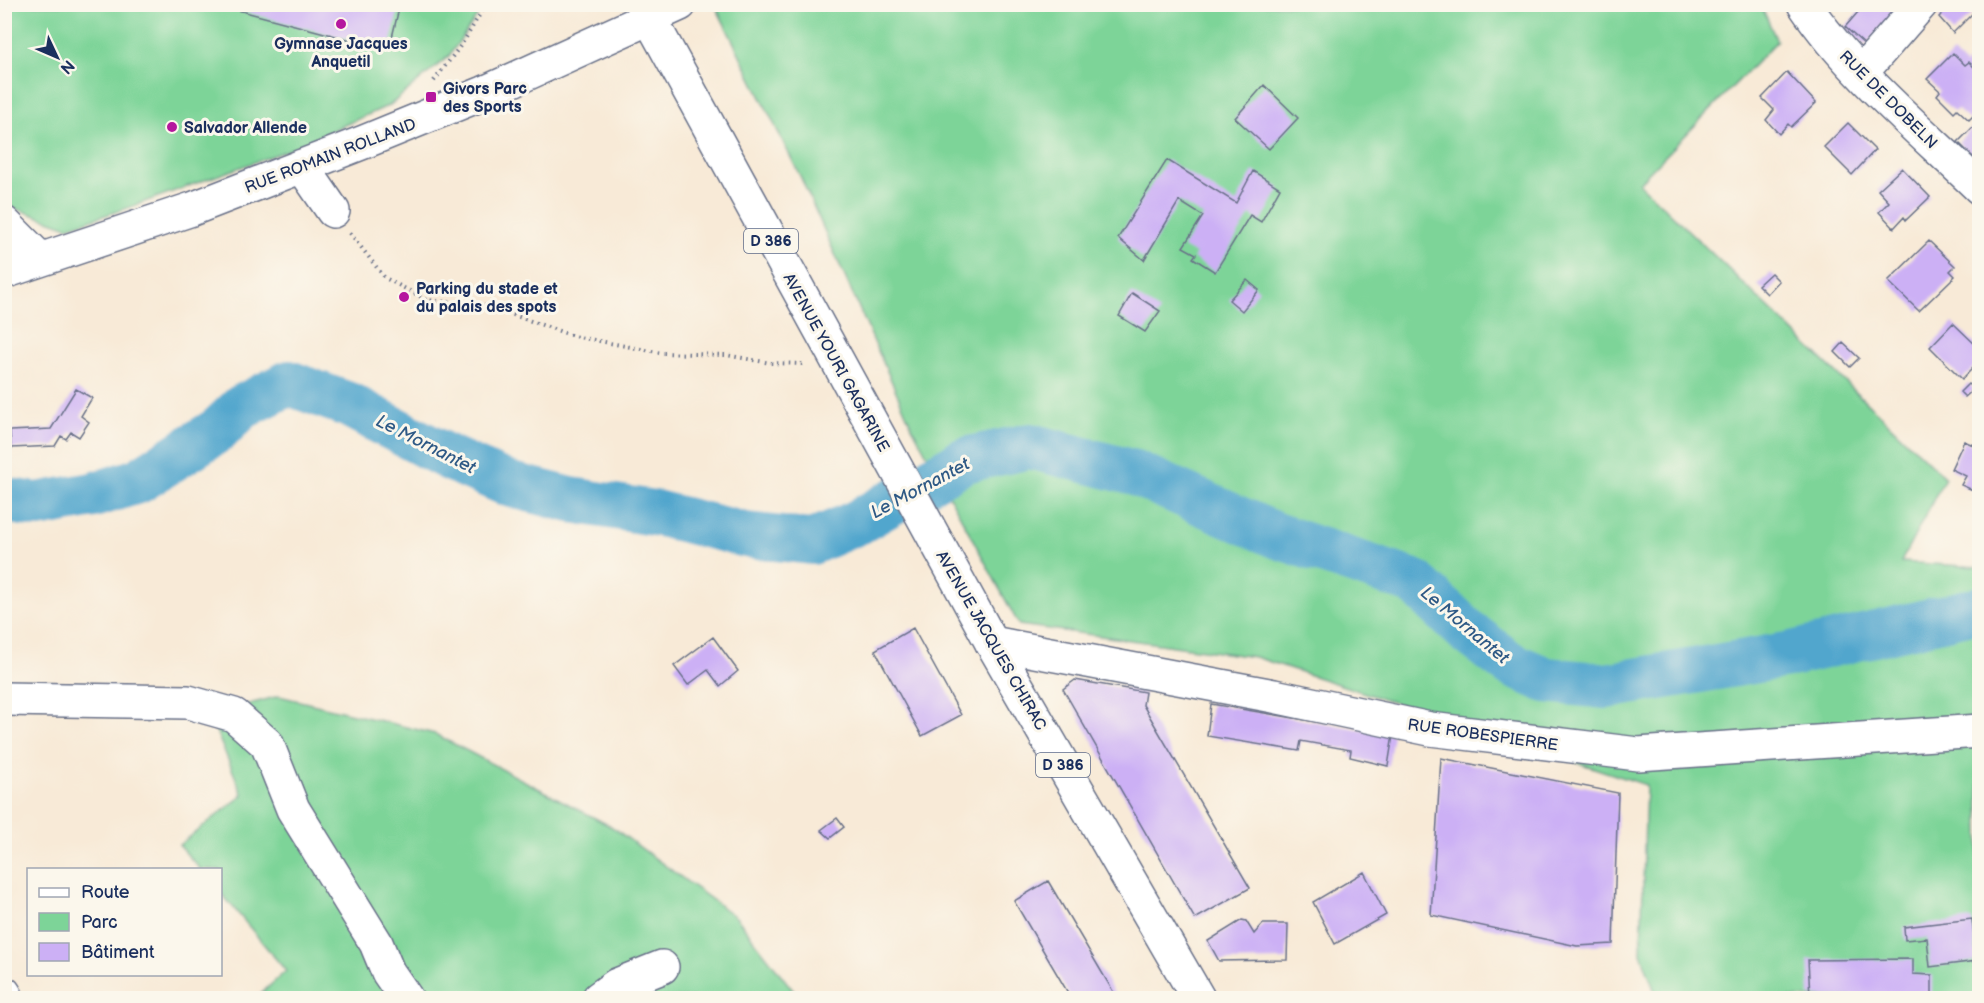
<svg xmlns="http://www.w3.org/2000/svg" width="1984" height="1003" viewBox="0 0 1984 1003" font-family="'Balsamiq Sans',sans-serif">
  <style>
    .green { fill: #7dd498; stroke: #4c827b; stroke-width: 1.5 }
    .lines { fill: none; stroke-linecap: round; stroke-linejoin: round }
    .river { stroke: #51a6cd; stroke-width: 46 }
    .building { fill: #ccb0f5 }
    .minor-casing { stroke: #687088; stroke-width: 36 }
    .major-casing { stroke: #687088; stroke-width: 36 }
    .path { stroke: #687088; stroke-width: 4; stroke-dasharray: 1.5 4.5; stroke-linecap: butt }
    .minor { stroke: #fff; stroke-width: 33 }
    .major { stroke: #fff; stroke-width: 33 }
    .poi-dot { fill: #b5179e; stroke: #fbf7ec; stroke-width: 2 }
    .labels { text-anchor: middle; stroke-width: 6; stroke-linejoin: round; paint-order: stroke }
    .shield { fill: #fbf7ec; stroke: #5e6b89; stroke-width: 1.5 }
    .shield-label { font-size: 15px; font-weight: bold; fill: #1b2f5e }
    .poi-label { font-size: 16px; font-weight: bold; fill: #1b2f5e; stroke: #fbf7ec; text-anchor: start }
    .street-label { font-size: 16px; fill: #1b2f5e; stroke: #fbf7ec }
    .water-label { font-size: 18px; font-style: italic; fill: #2e5985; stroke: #fbf7ec }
  </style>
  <rect width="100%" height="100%" fill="#fbf7ec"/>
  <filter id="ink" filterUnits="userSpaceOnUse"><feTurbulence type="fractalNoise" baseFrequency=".0167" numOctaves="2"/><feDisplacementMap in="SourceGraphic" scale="12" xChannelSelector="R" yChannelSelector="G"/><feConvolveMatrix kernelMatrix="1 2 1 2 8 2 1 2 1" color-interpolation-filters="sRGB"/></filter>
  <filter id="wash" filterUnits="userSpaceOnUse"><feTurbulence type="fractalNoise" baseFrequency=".008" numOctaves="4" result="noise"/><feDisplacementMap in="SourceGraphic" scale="24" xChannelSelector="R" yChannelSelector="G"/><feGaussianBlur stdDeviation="1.35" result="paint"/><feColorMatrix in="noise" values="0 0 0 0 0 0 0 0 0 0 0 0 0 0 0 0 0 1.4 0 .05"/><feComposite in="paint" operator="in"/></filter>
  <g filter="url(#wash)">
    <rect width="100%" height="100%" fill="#f8ead7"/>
    <path class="green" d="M 5,5 L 485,5 L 449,56 L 390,105 L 288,150 L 125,209 L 68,227 L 5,205 Z
      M 715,5 L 1761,5 L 1777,41 L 1639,183 L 1945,478 L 1901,562 L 1979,567 L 1979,998 L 1657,998 L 1641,953 L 1646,785 L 1255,657 L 1019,625 L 911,425 L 801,178 Z
      M 279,696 L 435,734 L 612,827 L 737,918 L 799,998 L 256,998 L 286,971 L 221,893 L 220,870 L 200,869 L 179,845 L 243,795 L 209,715 Z"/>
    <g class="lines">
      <path class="river" d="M 4,500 L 37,505 L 93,495 L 138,481 L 218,430 L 242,407 L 289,383 L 349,405 L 447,457 L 508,484 L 571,500 L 660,514 L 746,535 L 812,542 L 858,522 L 965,460 L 1030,446 L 1135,473 L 1275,535 L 1414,582 L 1468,632 L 1510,664 L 1546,680 L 1606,686 L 1787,655 L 1980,609"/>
    </g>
    <g id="blocks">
      <path class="building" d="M 215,4 L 400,4 L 389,50 Z
        M 1865,4 L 1887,4 L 1895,12 L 1865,45 L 1845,27 Z
        M 1951,4 L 1977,4 L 1979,7 L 1953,33 L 1939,17 Z
        M 1953,53 L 1965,65 L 1969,62 L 1980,73 L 1980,109 L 1969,120 L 1957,109 L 1954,112 L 1937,95 L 1940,91 L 1927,79 Z
        M 1787,72 L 1816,103 L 1791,127 L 1788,124 L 1779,134 L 1766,120 L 1774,110 L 1762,98 Z
        M 1264,85 L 1298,118 L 1269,149 L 1235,118 Z
        M 1848,123 L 1875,150 L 1852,175 L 1824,147 Z
        M 1975,125 L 1980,130 L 1980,164 L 1958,142 Z
        M 1167,160 L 1236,203 L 1253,171 L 1280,188 L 1261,222 L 1250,215 L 1215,272 L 1193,258 L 1196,254 L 1183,247 L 1203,216 L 1179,201 L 1144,260 L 1118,238 Z
        M 1902,168 L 1930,197 L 1906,220 L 1904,217 L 1894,228 L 1879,212 L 1889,202 L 1878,190 Z
        M 1929,241 L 1955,266 L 1950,271 L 1955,276 L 1919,311 L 1888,281 Z
        M 1771,273 L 1779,281 L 1767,294 L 1758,285 Z
        M 1247,280 L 1259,290 L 1242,311 L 1229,300 Z
        M 1132,293 L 1160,311 L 1145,332 L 1119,316 Z
        M 1953,323 L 1980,349 L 1980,361 L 1962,379 L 1930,347 Z
        M 1843,343 L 1859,358 L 1850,367 L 1835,352 Z
        M 1968,384 L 1974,389 L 1965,397 L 1960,392 Z
        M 76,389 L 92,398 L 81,416 L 89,422 L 79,437 L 71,432 L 66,439 L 61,436 L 55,446 L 11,448 L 10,431 L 51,429 Z
        M 1964,441 L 1980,448 L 1980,493 L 1961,485 L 1966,476 L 1951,469 Z
        M 913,628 L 961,715 L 922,736 L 875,650 Z
        M 713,637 L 738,671 L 720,686 L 708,670 L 688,685 L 674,666 Z
        M 1075,680 L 1145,692 L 1143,705 L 1250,888 L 1195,919 L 1063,689 Z
        M 1211,704 L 1393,735 L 1388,766 L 1350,757 L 1351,750 L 1301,741 L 1299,751 L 1207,736 Z
        M 1441,758 L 1618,793 L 1613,944 L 1577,946 L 1431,915 Z
        M 837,818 L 844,827 L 830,838 L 821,830 Z
        M 1364,872 L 1386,915 L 1335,944 L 1313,902 Z
        M 1048,881 L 1117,998 L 1071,998 L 1014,901 Z
        M 1972,919 L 1977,961 L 1930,967 L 1927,938 L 1905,940 L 1904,927 Z
        M 1242,920 L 1246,921 L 1254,934 L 1263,924 L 1288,924 L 1287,960 L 1219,961 L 1208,941 Z
        M 1913,959 L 1913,974 L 1932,975 L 1932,998 L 1810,996 L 1808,960 Z"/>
    </g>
  </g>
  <g filter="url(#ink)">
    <use href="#blocks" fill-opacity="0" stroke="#687088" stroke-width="1.5"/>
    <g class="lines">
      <g class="minor-casing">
        <path id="minor" d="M 1804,4 C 1850,72 1921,131 1980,188
          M 1861,73 L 1921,4
          M 302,166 L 333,211
          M 4,223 L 40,259
          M 4,272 L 192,209 L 364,142 L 484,93 L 680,4
          M 992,643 L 1274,696 L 1430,729 L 1638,754 L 1980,731
          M 4,699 L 188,702 L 234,715 L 267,744 L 293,809 L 376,943 L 388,972 L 406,998
          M 4,993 L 7,998
          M 599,998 L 617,985 L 662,967"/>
      </g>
      <g class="major-casing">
        <path id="major" d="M 642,4 L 992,643 L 1198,998"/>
      </g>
      <path class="path" d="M 434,81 L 464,41 L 486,4
        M 350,233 L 385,278 L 427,300 L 488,306 L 573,336 L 662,353 L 726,355 L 770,363 L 805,364"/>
      <use href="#minor" class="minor"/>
      <use href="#major" class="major"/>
    </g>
  </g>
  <g class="poi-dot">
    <circle cx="341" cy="24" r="6"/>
    <rect x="425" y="91" width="12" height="12" rx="3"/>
    <circle cx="172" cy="127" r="6"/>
    <circle cx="404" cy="297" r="6"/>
  </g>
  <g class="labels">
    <g class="shield">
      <rect x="744" y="229" width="54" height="24" rx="4.5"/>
      <rect x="1036" y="753" width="54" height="24" rx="4.5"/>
    </g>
    <g class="shield-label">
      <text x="771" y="246">D 386</text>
      <text x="1063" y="770">D 386</text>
    </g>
    <g class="poi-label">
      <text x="341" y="49" text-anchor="middle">Gymnase Jacques<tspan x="341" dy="18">Anquetil</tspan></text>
      <text x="443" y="94">Givors Parc<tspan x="443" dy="18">des Sports</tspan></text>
      <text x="184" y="133">Salvador Allende</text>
      <text x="416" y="294">Parking du stade et<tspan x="416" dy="18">du palais des spots</tspan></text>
    </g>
    <g class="street-label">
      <text transform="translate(1889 99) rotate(45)" y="6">RUE DE DOBELN</text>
      <text transform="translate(330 155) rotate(-21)" y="6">RUE ROMAIN ROLLAND</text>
      <text transform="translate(837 362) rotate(61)" y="6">AVENUE YOURI GAGARINE</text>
      <text transform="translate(992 640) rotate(60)" y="6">AVENUE JACQUES CHIRAC</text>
      <text transform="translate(1483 734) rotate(8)" y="6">RUE ROBESPIERRE</text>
    </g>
    <g class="water-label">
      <text transform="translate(426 444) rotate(27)" y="6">Le Mornantet</text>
      <text transform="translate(920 488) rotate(-28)" y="6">Le Mornantet</text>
      <text transform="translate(1465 625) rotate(40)" y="6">Le Mornantet</text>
    </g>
  </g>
  <rect width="1984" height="1003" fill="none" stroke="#fbf7ec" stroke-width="24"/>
  <rect x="27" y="868" width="195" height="108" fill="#fbf7ec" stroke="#a1a7b3" stroke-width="1.5"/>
  <rect x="39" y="888" width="30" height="9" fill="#ffffff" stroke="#a1a7b3" stroke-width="1.5"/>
  <text x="81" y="898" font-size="18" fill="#1b2f5e">Route</text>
  <rect x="39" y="913" width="30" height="18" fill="#7dd498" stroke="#a1a7b3" stroke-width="1.5"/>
  <text x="81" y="928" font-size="18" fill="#1b2f5e">Parc</text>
  <rect x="39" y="943" width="30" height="18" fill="#ccb0f5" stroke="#a1a7b3" stroke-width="1.5"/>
  <text x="81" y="958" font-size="18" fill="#1b2f5e">Bâtiment</text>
  <g transform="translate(57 57) rotate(134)" stroke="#fbf7ec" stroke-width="4.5" paint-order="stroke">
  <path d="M0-4.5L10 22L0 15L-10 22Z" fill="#1b2f5e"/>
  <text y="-9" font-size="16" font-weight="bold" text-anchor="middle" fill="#1b2f5e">N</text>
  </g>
</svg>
